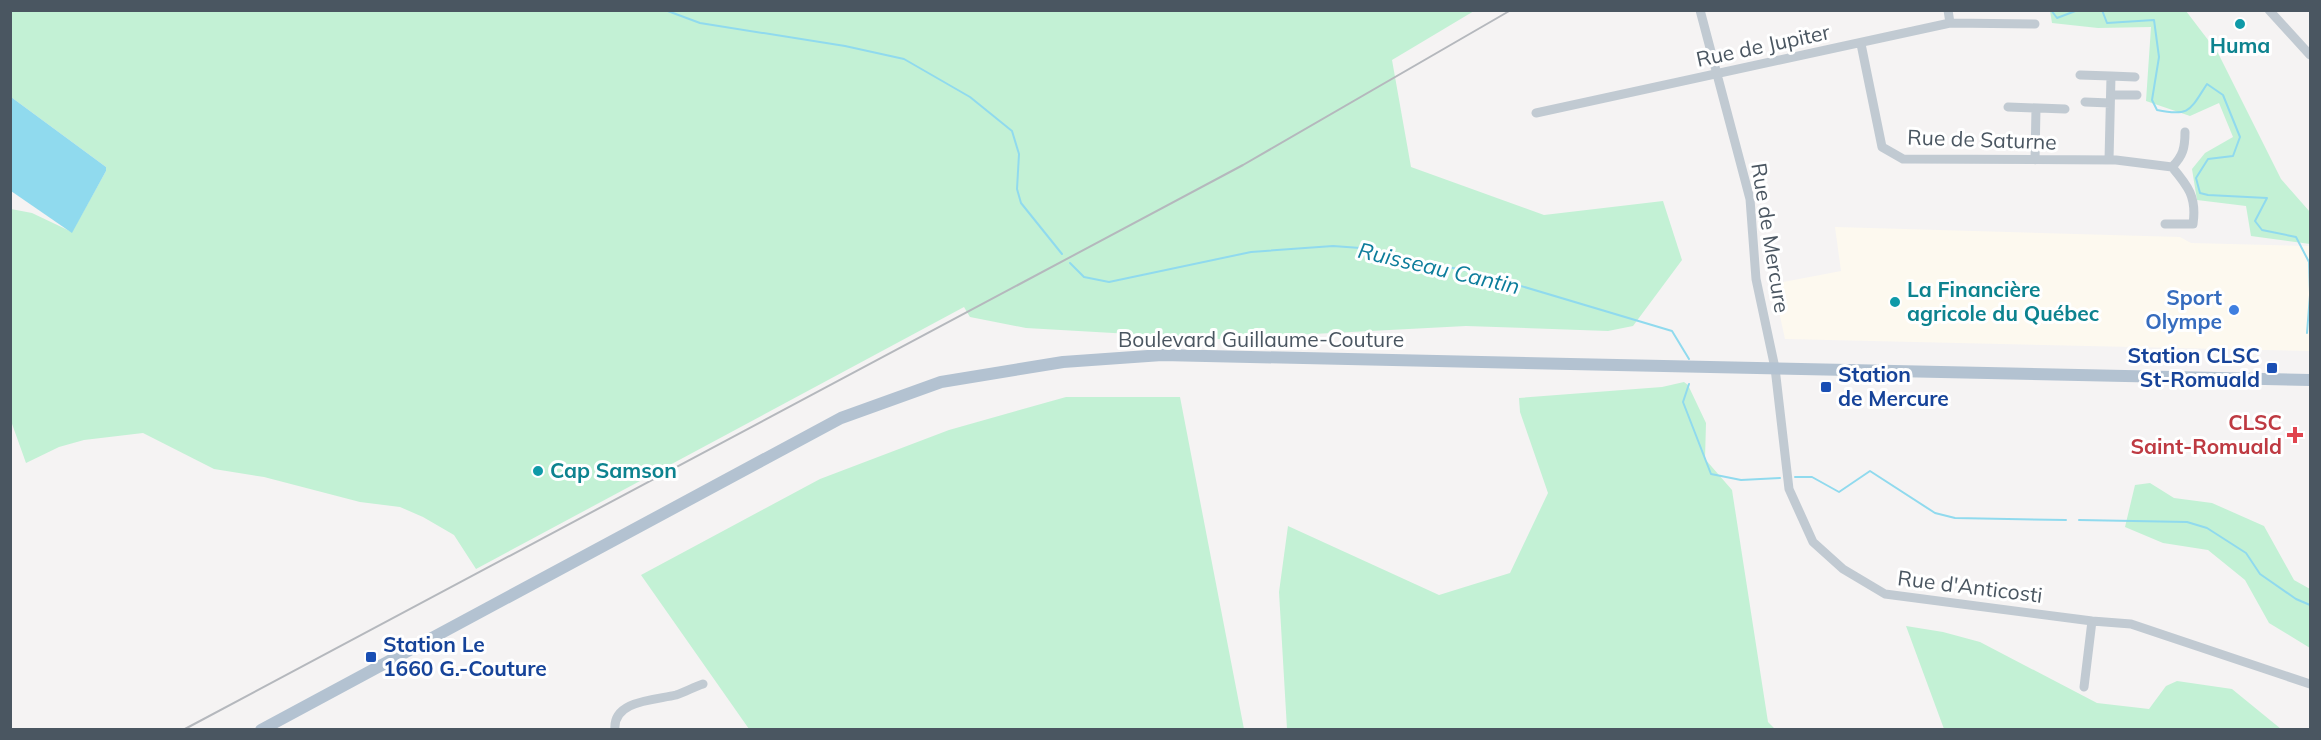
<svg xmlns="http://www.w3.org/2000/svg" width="2321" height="740" viewBox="0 0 2321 740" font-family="Mulish,sans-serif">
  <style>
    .commercial { fill: #fdf9ef }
    .green { fill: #c3f1d5 }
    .water { fill: #90daee }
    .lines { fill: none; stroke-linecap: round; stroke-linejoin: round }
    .stream { stroke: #90daee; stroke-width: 2 }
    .minor { stroke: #c1cad2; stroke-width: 9 }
    .major { stroke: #b3c2d1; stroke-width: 12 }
    .rail { stroke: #b5b8bd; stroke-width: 2 }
    .culture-dot { fill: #0f9aa8; stroke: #fff; stroke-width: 2 }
    .shop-dot { fill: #3f7fe0; stroke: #fff; stroke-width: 2 }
    .transit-dot { fill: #1a4fb4; stroke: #fff; stroke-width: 2 }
    .health-dot { fill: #e0444e; stroke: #fff; stroke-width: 2 }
    .labels { text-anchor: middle; stroke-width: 6; stroke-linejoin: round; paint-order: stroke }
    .street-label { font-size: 21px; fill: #4a5661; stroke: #fff }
    .culture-label { font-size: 21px; font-weight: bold; fill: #0d838f; stroke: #fff; text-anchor: start }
    .shop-label { font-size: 21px; font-weight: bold; fill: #366cbe; stroke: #fff; text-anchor: end }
    .transit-label { font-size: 21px; font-weight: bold; fill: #164399; stroke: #fff; text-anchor: start }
    .health-label { font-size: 21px; font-weight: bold; fill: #be3a42; stroke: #fff; text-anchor: end }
    .water-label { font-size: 22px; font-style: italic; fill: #0c7c9b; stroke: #fff }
  </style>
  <rect width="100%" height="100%" fill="#f5f3f3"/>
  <path class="commercial" d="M 1835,227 L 2180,237 L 2191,243 L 2310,246 L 2310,351 L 1785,339 L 1773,284 L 1841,271 Z"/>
  <path class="green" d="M 11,11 L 1474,11 L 1392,60 L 1411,167 L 1544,215 L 1663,201 L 1682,260 L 1633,326 L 1608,331 L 1466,326 L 1218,339 L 1026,328 L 970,317 L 964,307 L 476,569 L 454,535 L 423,517 L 400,507 L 360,502 L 264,477 L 214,469 L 143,433 L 84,440 L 59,447 L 26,463 L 11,421 L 11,209 L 32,213 L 72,232 L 106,171 L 106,167 L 11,97 Z
    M 2050,11 L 2186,11 L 2218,53 L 2281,179 L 2310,212 L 2310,244 L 2251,236 L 2246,206 L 2197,200 L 2192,169 L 2205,153 L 2233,137 L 2219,103 L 2190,116 L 2146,101 L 2151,27 L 2098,28 L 2052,23 Z
    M 1684,382 L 1688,385 L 1706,423 L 1705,459 L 1732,490 L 1768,722 L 1775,729 L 1287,729 L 1279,592 L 1288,526 L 1439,595 L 1510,573 L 1548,493 L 1520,412 L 1519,398 L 1662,387 Z
    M 1066,397 L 1180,397 L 1244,729 L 749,729 L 641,575 L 820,479 L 949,430 Z
    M 2150,483 L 2174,498 L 2212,503 L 2264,526 L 2294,580 L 2310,589 L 2310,648 L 2269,623 L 2245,580 L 2208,550 L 2163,543 L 2125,527 L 2135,485 Z
    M 1906,626 L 1943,632 L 1980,642 L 2097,703 L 2149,709 L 2166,686 L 2177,681 L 2232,689 L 2281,729 L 1944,729 Z"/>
  <path class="water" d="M 11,97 L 106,167 L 106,171 L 72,233 L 11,191 Z"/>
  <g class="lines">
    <path class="stream" d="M 665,10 L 700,23 L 845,46 L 904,59 L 970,97 L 1012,131 L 1019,154 L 1017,189 L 1021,203 L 1062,254
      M 2051,10 L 2057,18 L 2078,10
      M 2102,10 L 2107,23 L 2154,20 L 2159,57 L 2152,100 L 2157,110 C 2190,117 2190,110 2207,84 L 2223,95 L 2240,137 L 2233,156 L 2208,159 L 2196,178 L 2200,193 L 2208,195 L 2267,198 L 2255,221 L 2262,230 L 2296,237 L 2309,262 L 2310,293
      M 1070,263 L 1084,277 L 1109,282 L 1251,252 L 1333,246 L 1374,249 L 1421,262 L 1474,272 L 1672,331 L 1689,359
      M 2307,333 L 2310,295
      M 1689,384 L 1683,402 L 1711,474 L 1741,480 L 1780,478
      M 1795,477 L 1812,477 L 1839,492 L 1870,471 L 1935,513 L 1955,518 L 2066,520
      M 2079,520 L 2187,522 L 2207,528 L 2246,553 L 2260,574 L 2296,599 L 2310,605"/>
    <path class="minor" d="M 1700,10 L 1750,199 L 1756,279 L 1775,368 L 1789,489 L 1813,542 L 1843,569 L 1885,594 L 2092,621 L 2131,624 L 2310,684
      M 1948,10 L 1950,23
      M 2269,10 L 2310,55
      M 1861,44 L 1882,147 L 1903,159 L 2116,160 L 2172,167 C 2183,156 2185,148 2185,132
      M 2080,75 L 2111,76 L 2109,160
      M 2111,76 L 2135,77
      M 2111,95 L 2137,95
      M 2085,102 L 2110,103
      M 2008,107 L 2065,109
      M 1536,113 L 1950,23 L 2035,24
      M 2035,160 L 2036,108
      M 2165,224 L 2193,224 C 2197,197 2188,186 2172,167
      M 2084,687 L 2092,621
      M 615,730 C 612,700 656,700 676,695 C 685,692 694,687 703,684"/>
    <path class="major" d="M 261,730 L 841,418 L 941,382 L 1063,362 L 1162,355 L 2310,380"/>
    <path class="rail" d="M 183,730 L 1243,165 L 1511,10"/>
  </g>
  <g class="culture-dot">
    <circle cx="2240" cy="24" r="6"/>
    <circle cx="1895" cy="302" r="6"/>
    <circle cx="538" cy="471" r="6"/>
  </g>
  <circle class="shop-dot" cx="2234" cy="310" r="6"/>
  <g class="transit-dot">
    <rect x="2266" y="362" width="12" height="12" rx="3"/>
    <rect x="1820" y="381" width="12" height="12" rx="3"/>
    <rect x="365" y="651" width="12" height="12" rx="3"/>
  </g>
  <path class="health-dot" d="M2292 426h6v6h6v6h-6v6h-6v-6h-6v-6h6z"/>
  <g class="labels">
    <g class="street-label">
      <text transform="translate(1763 46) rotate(-12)" y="7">Rue de Jupiter</text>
      <text transform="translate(1982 140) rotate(2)" y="7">Rue de Saturne</text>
      <text transform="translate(1770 238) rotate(81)" y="7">Rue de Mercure</text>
      <text x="1261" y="347">Boulevard Guillaume-Couture</text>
      <text transform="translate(1970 587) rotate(7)" y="7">Rue d'Anticosti</text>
    </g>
    <g class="culture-label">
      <text x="2240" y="53" text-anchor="middle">Huma</text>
      <text x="1907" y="297">La Financière<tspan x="1907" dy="24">agricole du Québec</tspan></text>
      <text x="550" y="478">Cap Samson</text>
    </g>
    <g class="shop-label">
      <text x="2222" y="305">Sport<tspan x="2222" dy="24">Olympe</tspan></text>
    </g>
    <g class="transit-label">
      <text x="2260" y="363" text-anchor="end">Station CLSC<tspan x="2260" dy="24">St-Romuald</tspan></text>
      <text x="1838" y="382">Station<tspan x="1838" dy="24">de Mercure</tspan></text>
      <text x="383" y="652">Station Le<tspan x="383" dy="24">1660 G.-Couture</tspan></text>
    </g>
    <g class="health-label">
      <text x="2282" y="430">CLSC<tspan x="2282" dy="24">Saint-Romuald</tspan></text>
    </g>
    <g class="water-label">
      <text transform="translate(1439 268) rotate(13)" y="8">Ruisseau Cantin</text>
    </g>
  </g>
  <rect width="2321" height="740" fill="none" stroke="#4a5661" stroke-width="24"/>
</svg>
